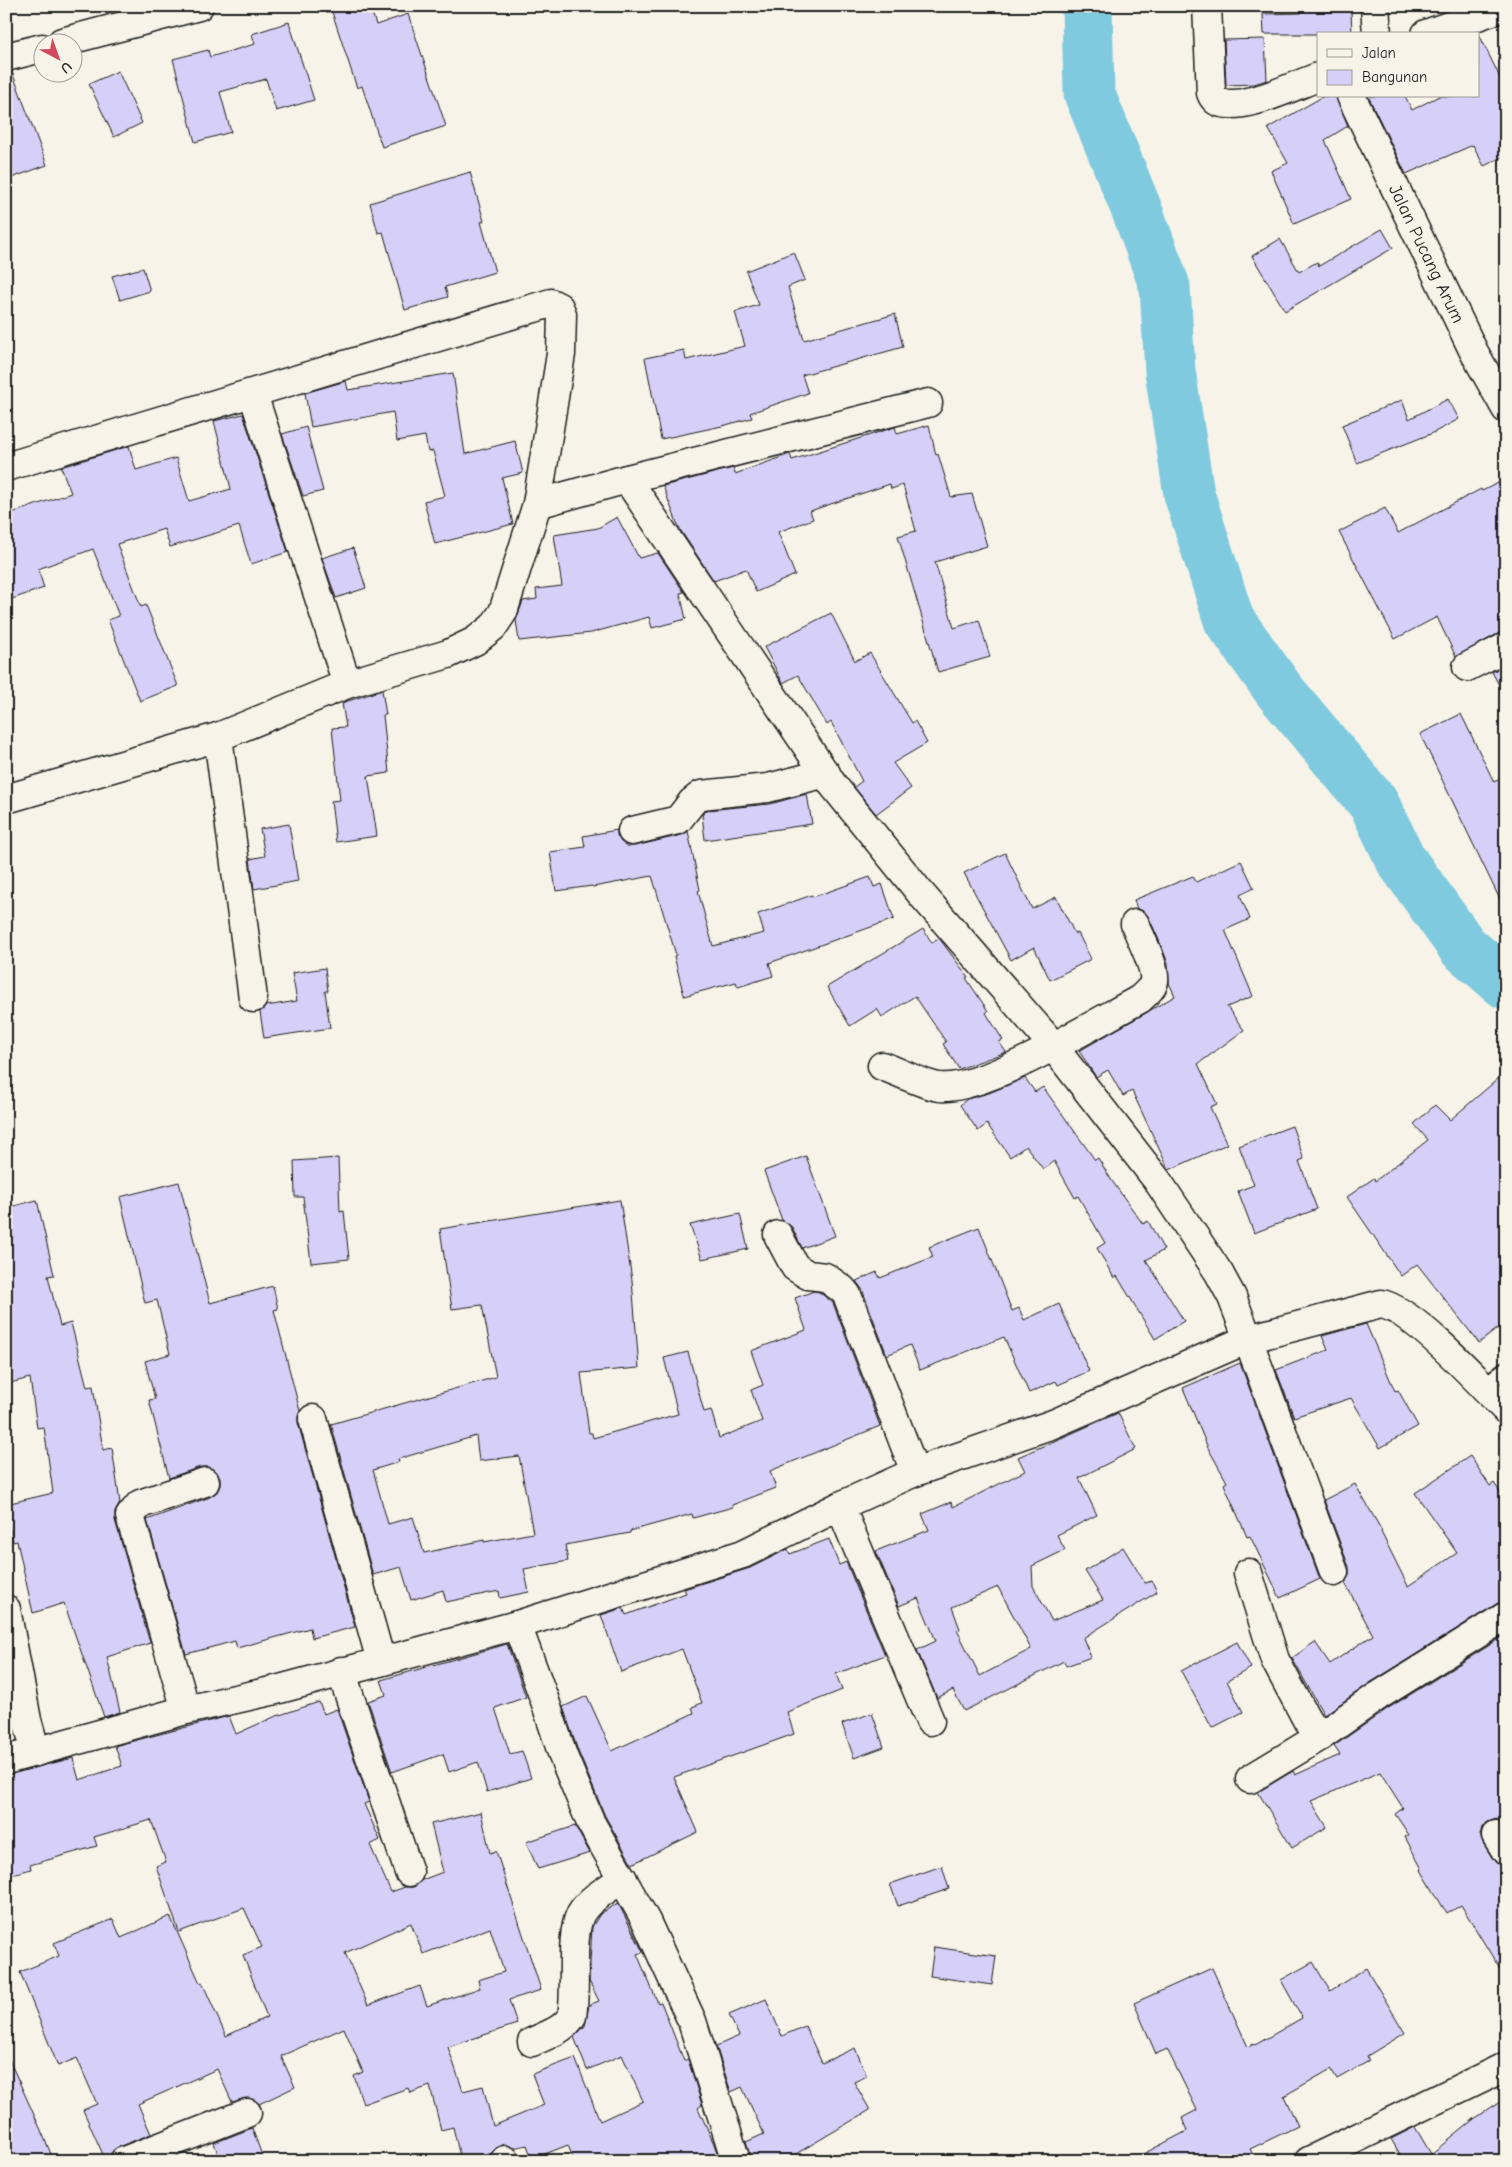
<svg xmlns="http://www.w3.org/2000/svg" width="1512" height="2167" viewBox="0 0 1512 2167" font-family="'Comic Neue',sans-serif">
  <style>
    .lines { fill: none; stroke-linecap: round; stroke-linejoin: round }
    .river { stroke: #7fcadf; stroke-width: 51 }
    .building { fill: #d6d0f9; stroke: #1c1c1c; fill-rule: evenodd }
    .lane-casing { stroke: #1c1c1c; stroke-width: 19 }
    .street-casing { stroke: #1c1c1c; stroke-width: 31 }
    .secondary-casing { stroke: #1c1c1c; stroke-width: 31 }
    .lane { stroke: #f7f3e8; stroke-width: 15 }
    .street { stroke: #f7f3e8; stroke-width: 28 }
    .secondary { stroke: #f7f3e8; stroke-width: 28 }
    .labels { text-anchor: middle; stroke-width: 4; stroke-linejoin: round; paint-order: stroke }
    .street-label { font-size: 18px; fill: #1c1c1c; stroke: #f7f3e8 }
  </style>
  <rect width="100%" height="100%" fill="#f7f3e8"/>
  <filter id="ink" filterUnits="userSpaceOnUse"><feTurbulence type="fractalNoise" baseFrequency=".02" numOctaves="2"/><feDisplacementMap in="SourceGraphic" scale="10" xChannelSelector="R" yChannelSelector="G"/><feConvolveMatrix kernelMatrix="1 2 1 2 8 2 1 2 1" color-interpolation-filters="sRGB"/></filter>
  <g filter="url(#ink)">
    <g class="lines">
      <path class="river" d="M 1087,6 L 1089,93 L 1138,213 L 1165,287 L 1170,371 L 1189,494 L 1229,620 L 1279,690 L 1374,804 L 1401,860 L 1463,947 L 1506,984"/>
    </g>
    <path class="building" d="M 330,6 L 370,6 L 376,25 L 408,14 L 446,126 L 382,147 L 362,86 L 357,88 Z
      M 1301,6 L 1325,6 L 1325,12 L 1351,11 L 1352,34 L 1264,34 L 1263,14 L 1301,13 Z
      M 289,22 L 314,100 L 276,111 L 266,79 L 220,92 L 231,132 L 195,142 L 173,59 L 208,50 L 210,57 L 255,44 L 252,34 Z
      M 1478,32 L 1506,90 L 1506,155 L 1484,166 L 1473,145 L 1406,174 L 1368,96 L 1405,96 L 1412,110 L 1439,96 L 1478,96 Z
      M 1265,39 L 1267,80 L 1254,84 L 1226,85 L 1224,40 Z
      M 118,71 L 142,123 L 114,137 L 89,84 Z
      M 6,72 L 12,72 L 47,165 L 6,180 Z
      M 1324,96 L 1336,96 L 1348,126 L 1325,140 L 1351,199 L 1294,224 L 1271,171 L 1288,163 L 1268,128 Z
      M 470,172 L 484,221 L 481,222 L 495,272 L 445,287 L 448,297 L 405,310 L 383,232 L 378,233 L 370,203 Z
      M 1382,229 L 1393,248 L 1285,311 L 1252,256 L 1280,239 L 1299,272 L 1317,262 L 1319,266 Z
      M 794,252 L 805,280 L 788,287 L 804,340 L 895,314 L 903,347 L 802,375 L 808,393 L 750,413 L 752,418 L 722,426 L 661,439 L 645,358 L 684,350 L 686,360 L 745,346 L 735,312 L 759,305 L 746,271 Z
      M 143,268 L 150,291 L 120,300 L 112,276 Z
      M 453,373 L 465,454 L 515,441 L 523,473 L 502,478 L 513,524 L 435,544 L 424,501 L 445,496 L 433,451 L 428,452 L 425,436 L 397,441 L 393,412 L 311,427 L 305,393 L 346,381 L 348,390 Z
      M 1448,399 L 1459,419 L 1433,433 L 1357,463 L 1342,425 L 1402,400 L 1409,419 Z
      M 243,414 L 288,552 L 251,564 L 239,526 L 170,547 L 164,529 L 117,544 L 141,607 L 146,605 L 178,686 L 140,701 L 108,620 L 119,616 L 93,549 L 38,569 L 44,588 L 6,601 L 6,515 L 71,493 L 61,467 L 129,446 L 136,470 L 176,458 L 189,501 L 231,489 L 214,421 Z
      M 929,425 L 936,455 L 938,454 L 951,497 L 972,494 L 987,546 L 935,562 L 954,628 L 979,620 L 990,657 L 938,672 L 898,536 L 916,531 L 903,485 L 891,489 L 890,484 L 810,511 L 813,519 L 778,532 L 795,575 L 756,592 L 746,569 L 714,581 L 679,528 L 663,486 L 733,468 L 735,474 L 790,454 L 792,460 L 895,427 L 897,434 Z
      M 306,427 L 323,491 L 303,496 L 282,434 Z
      M 1506,479 L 1506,632 L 1499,633 L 1456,657 L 1437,617 L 1395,639 L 1339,532 L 1385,508 L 1398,533 L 1481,489 L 1482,491 Z
      M 617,517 L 639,558 L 658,553 L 684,592 L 680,593 L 686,619 L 652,628 L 649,617 L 591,633 L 519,641 L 516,620 L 523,601 L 537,599 L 536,589 L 562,586 L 554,535 L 598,528 Z
      M 353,548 L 366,588 L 336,598 L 322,558 Z
      M 831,613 L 855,661 L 870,653 L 912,723 L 915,721 L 927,743 L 893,763 L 911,788 L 876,814 L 854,787 L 862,781 L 831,722 L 827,725 L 798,675 L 783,683 L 764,647 Z
      M 1506,665 L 1506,698 L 1492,672 Z
      M 382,690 L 386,715 L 383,715 L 389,773 L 368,776 L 377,836 L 336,842 L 331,801 L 340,800 L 332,728 L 346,727 L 342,703 Z
      M 1461,714 L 1494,782 L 1506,776 L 1506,912 L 1420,734 Z
      M 807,794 L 812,824 L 705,840 L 702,815 L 707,810 L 770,804 Z
      M 289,824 L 298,881 L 254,889 L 250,859 L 265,856 L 260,829 Z
      M 617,830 L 617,835 L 621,842 L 627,846 L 635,846 L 682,835 L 688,831 L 700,890 L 698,891 L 713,946 L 764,933 L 758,914 L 812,895 L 813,897 L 870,877 L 874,887 L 882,884 L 894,919 L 769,963 L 773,976 L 738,987 L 736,982 L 684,996 L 674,956 L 676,955 L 652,876 L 593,887 L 592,886 L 556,891 L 550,852 L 585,847 L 583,836 Z
      M 1005,853 L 1032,909 L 1056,897 L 1075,934 L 1078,933 L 1091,959 L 1050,980 L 1034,947 L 1011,960 L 964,873 Z
      M 1241,861 L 1254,888 L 1240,895 L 1250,919 L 1225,930 L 1253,996 L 1227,1007 L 1244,1030 L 1198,1064 L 1217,1104 L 1210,1107 L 1227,1144 L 1169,1170 L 1132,1091 L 1123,1096 L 1108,1070 L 1096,1077 L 1079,1051 L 1175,996 L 1169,983 L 1168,963 L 1158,938 L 1149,918 L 1144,911 L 1137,909 L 1134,900 L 1193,876 L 1196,882 Z
      M 923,929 L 932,943 L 939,938 L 968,977 L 966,978 L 988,1011 L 986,1013 L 1003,1040 L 999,1042 L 1006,1052 L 959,1069 L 943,1044 L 946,1042 L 915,996 L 882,1017 L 877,1009 L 850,1026 L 827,987 Z
      M 325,968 L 328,991 L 325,991 L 330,1028 L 264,1038 L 260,1012 L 266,1006 L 297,1001 L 292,973 Z
      M 1506,1072 L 1506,1322 L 1479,1343 L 1417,1264 L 1401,1276 L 1347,1197 L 1374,1178 L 1375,1181 L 1428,1140 L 1414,1124 L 1435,1105 L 1450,1120 Z
      M 1025,1078 L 1035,1092 L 1043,1087 L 1095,1160 L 1098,1158 L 1112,1181 L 1143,1224 L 1148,1221 L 1164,1250 L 1146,1260 L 1184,1321 L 1155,1339 L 1117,1276 L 1114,1278 L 1097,1248 L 1105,1243 L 1078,1196 L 1075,1198 L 1054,1161 L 1043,1169 L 1026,1146 L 1010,1157 L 987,1124 L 978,1131 L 960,1105 L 967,1099 L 989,1093 Z
      M 1292,1126 L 1304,1159 L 1299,1161 L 1317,1209 L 1254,1233 L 1238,1191 L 1254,1185 L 1239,1146 Z
      M 806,1156 L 835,1236 L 802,1248 L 792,1227 L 782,1220 L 764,1171 Z
      M 338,1158 L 340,1212 L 344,1211 L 349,1259 L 311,1263 L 303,1197 L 295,1197 L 294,1161 Z
      M 179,1182 L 210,1303 L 273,1286 L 278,1309 L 274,1310 L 300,1411 L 298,1416 L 298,1423 L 355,1627 L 312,1638 L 310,1628 L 237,1648 L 235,1641 L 186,1654 L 147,1520 L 210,1497 L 217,1492 L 220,1486 L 220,1477 L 216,1471 L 208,1467 L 200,1467 L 169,1478 L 149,1400 L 155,1399 L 145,1361 L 170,1354 L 157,1300 L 145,1303 L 120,1197 Z
      M 37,1200 L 54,1275 L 48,1276 L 60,1326 L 71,1323 L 87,1387 L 93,1386 L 103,1450 L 112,1448 L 120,1503 L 115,1512 L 115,1520 L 150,1643 L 107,1657 L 120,1712 L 104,1717 L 64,1603 L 33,1613 L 17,1541 L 13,1542 L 6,1513 L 6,1504 L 53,1493 L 44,1427 L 37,1428 L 30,1378 L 6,1384 L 6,1208 Z
      M 620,1200 L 632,1280 L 639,1368 L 581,1373 L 589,1433 L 592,1433 L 593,1438 L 678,1414 L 664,1358 L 688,1352 L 704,1412 L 711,1410 L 719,1438 L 762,1421 L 751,1390 L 763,1385 L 751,1351 L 806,1330 L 795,1298 L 814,1291 L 819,1292 L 833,1303 L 880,1426 L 770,1471 L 776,1488 L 732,1505 L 733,1507 L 693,1518 L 692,1514 L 630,1531 L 630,1533 L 565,1545 L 568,1561 L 524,1569 L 529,1592 L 500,1598 L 499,1591 L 446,1602 L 443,1590 L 411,1600 L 401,1567 L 373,1575 L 331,1424 L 496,1377 L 482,1305 L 452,1309 L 440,1229 ZM 476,1436 L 479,1461 L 519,1456 L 533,1533 L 484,1542 L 484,1540 L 424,1553 L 413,1517 L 388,1524 L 373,1470 L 399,1462 L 398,1459 Z
      M 740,1214 L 748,1249 L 702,1259 L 690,1225 Z
      M 979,1227 L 1012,1311 L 1019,1308 L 1024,1320 L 1059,1304 L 1089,1371 L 1058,1385 L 1056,1381 L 1029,1393 L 1004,1337 L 920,1370 L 910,1345 L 887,1355 L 862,1289 L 856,1281 L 877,1272 L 880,1278 L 933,1257 L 929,1247 Z
      M 1366,1324 L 1395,1391 L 1398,1390 L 1418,1426 L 1380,1448 L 1351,1398 L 1294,1417 L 1276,1370 L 1328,1350 L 1322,1336 Z
      M 1240,1363 L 1320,1579 L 1280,1598 L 1250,1536 L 1247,1537 L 1224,1484 L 1227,1482 L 1208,1448 L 1183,1388 Z
      M 1118,1413 L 1136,1449 L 1079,1478 L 1097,1515 L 1057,1535 L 1065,1550 L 1032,1566 L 1033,1586 L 1052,1621 L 1103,1600 L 1085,1571 L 1123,1547 L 1145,1583 L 1152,1581 L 1157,1592 L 1083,1638 L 1091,1657 L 1066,1666 L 1064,1661 L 964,1711 L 953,1690 L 937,1698 L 917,1650 L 936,1641 L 918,1598 L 899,1606 L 876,1551 L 929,1530 L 922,1514 L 951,1502 L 953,1507 L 1025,1471 L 1018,1457 ZM 998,1587 L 1031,1649 L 980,1676 L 957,1630 L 960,1629 L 952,1607 Z
      M 1470,1456 L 1490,1486 L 1494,1483 L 1506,1501 L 1506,1600 L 1498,1603 L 1370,1683 L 1324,1715 L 1292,1658 L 1315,1642 L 1330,1664 L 1373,1635 L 1345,1583 L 1349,1575 L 1349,1567 L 1324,1500 L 1355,1484 L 1382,1531 L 1381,1532 L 1408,1586 L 1457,1553 L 1415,1493 Z
      M 829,1539 L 839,1565 L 846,1562 L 885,1655 L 836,1674 L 842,1690 L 787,1712 L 794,1734 L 674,1777 L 698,1832 L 632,1864 L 605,1816 L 578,1751 L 563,1707 L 587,1696 L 612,1751 L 694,1713 L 692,1707 L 702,1703 L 682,1649 L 621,1672 L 601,1615 L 623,1608 L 626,1615 L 686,1593 L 684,1589 L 750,1568 L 788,1549 L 790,1554 Z
      M 1506,1635 L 1506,1823 L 1496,1819 L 1488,1822 L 1482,1827 L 1480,1835 L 1483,1843 L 1493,1859 L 1498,1865 L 1506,1866 L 1506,1979 L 1461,1905 L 1447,1914 L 1421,1870 L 1422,1869 L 1405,1837 L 1409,1835 L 1395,1814 L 1403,1808 L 1380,1772 L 1311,1801 L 1327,1827 L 1292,1848 L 1258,1792 L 1293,1771 L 1295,1775 L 1340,1755 L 1334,1746 L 1387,1709 Z
      M 1237,1642 L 1251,1668 L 1227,1681 L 1243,1712 L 1212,1728 L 1181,1671 Z
      M 507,1644 L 526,1697 L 495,1708 L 510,1754 L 522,1751 L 531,1778 L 487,1792 L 478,1762 L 449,1772 L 443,1754 L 392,1772 L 368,1701 L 386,1695 L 381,1680 Z
      M 319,1702 L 324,1714 L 337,1709 L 369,1802 L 364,1804 L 380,1840 L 370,1845 L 391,1892 L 405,1887 L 414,1887 L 422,1880 L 443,1872 L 431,1824 L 481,1812 L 490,1853 L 496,1851 L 541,1990 L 509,2000 L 517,2024 L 448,2047 L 463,2091 L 483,2086 L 493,2126 L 544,2105 L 532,2074 L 575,2058 L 600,2121 L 643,2101 L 622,2055 L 587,2070 L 574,2037 L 585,2026 L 589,2005 L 599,2001 L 589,1981 L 592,1927 L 600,1914 L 618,1903 L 643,1952 L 637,1954 L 658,2003 L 661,2002 L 684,2061 L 688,2059 L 702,2105 L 698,2108 L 714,2144 L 720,2161 L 574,2161 L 568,2145 L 532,2159 L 527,2145 L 514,2148 L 505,2144 L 497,2147 L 491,2154 L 461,2161 L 453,2127 L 441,2130 L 430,2086 L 410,2093 L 408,2088 L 363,2104 L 354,2076 L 363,2072 L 344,2028 L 281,2056 L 295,2087 L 259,2104 L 249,2098 L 232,2102 L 217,2069 L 138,2104 L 151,2134 L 118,2147 L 112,2152 L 109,2161 L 106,2161 L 83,2110 L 97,2104 L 77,2058 L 58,2066 L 20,1972 L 59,1956 L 54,1943 L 113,1919 L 121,1938 L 170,1916 L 200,1983 L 202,1982 L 226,2036 L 267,2017 L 243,1955 L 262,1947 L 244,1908 L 179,1932 L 156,1866 L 166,1862 L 151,1820 L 94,1837 L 97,1846 L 30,1865 L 31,1869 L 6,1876 L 6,1775 L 73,1758 L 79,1780 L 122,1766 L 115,1746 L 118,1745 L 229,1716 L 236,1734 L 274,1717 ZM 411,1923 L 423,1954 L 490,1928 L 504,1972 L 478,1980 L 480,1988 L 427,2006 L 420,1986 L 368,2005 L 345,1953 Z
      M 872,1713 L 884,1747 L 854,1758 L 842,1724 Z
      M 575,1826 L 590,1853 L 538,1869 L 526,1842 Z
      M 942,1866 L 949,1889 L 898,1906 L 890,1884 Z
      M 934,1947 L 996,1956 L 992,1985 L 930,1976 Z
      M 1313,1962 L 1330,1991 L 1366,1968 L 1405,2033 L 1367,2056 L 1369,2061 L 1337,2079 L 1331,2069 L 1284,2096 L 1298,2126 L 1250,2149 L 1256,2161 L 1130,2161 L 1187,2131 L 1182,2118 L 1197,2110 L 1167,2049 L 1156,2054 L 1134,2003 L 1212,1968 L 1248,2047 L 1254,2044 L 1255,2045 L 1302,2018 L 1281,1980 Z
      M 766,1999 L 782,2036 L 805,2026 L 822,2063 L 855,2048 L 867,2076 L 854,2082 L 870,2110 L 784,2161 L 751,2161 L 746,2142 L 764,2134 L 742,2087 L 731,2092 L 716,2046 L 739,2036 L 729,2015 Z
      M 6,2053 L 40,2128 L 54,2161 L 6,2161 Z
      M 1506,2098 L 1506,2161 L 1404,2161 L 1391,2139 L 1415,2127 L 1431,2154 L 1474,2119 Z
      M 252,2128 L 264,2161 L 221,2161 L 214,2143 Z"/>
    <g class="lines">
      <g class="lane-casing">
        <path id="lane" d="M 1484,1386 L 1506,1369"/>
      </g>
      <g class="street-casing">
        <g id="street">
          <path d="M 1207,6 L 1211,93 C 1213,98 1216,102 1222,103 C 1248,109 1293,86 1318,77"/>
          <path d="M 1375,6 L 1377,34"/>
          <path d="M 1426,34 L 1506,6"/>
          <path d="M 62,42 L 199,6"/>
          <path d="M 6,57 L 42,48"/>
          <path id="s1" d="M 1351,96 L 1474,352 L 1506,409"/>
          <path d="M 253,394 L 347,684"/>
          <path d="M 6,467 L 551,303 L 559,307 L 562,314 L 561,354 L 537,504"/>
          <path d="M 627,479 L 928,403"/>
          <path d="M 1467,667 L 1506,647"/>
          <path d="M 218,737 L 253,998"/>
          <path d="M 6,799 L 218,737 L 347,684 L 448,654 L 475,641 L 493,627 L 503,612 L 537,504 L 627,479 L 833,785 L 922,895 L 1045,1036 L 1157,1180 L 1219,1273 L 1232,1297 L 1248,1339 L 1334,1572"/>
          <path d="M 632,831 L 678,820 L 692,802 L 701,795 L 768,788 L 826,773"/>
          <path d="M 882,1066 C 897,1071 924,1085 939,1087 C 983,1092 1097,1022 1140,999 C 1145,994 1153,988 1154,981 C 1156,967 1140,937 1135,924"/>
          <path d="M 778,1235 L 795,1267 L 808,1275 L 825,1277 L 842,1289 L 847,1295 L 915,1472"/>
          <path d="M 313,1419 L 381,1661"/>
          <path d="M 840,1506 L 930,1721"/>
          <path d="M 1248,1573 L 1275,1660 L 1307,1720 L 1321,1736 L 1378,1696 L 1506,1616"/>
          <path d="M 517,1625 L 545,1701 L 563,1756 L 591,1823 L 646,1921 L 692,2021 L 736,2161"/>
          <path d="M 341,1671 L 409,1872"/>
          <path d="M 186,1710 L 130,1516 L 140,1504 L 205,1482"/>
          <path d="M 1250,1779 L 1321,1736"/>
          <path d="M 1496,1835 L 1506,1851"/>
          <path d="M 532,2042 C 547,2035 564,2030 572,2016 C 577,1988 569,1935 581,1913 C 590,1898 609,1888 623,1879"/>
          <path d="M 505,2160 L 505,2161"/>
          <path d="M 124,2161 L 247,2113"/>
          <path d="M 1309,2161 L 1506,2066"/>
        </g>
      </g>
      <g class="secondary-casing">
        <path id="secondary" d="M 6,1609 L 27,1720 L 36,1752
          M 6,1760 L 186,1710 L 276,1690 L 517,1625 L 743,1554 L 840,1506 L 915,1472 L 1053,1424 L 1248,1339 L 1381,1304 C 1411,1308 1483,1386 1506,1410"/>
      </g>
      <use href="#lane" class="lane"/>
      <use href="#street" class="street"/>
      <use href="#secondary" class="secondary"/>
    </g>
  </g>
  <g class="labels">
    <g class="street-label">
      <text dy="6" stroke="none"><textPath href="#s1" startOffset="175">Jalan Pucang Arum</textPath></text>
    </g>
  </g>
  <rect width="1512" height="2167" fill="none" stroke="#f7f3e8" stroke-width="25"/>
  <rect x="12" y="12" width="1487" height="2142" fill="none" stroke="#1c1c1c" stroke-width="2" filter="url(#ink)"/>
  <rect x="1317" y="32" width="162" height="65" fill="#f7f3e8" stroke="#9f9d96"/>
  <rect x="1327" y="49" width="25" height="8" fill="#f7f3e8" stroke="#9f9d96"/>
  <text x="1362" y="58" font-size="15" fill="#1c1c1c">Jalan</text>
  <rect x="1327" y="70" width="25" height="15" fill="#d6d0f9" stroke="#9f9d96"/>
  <text x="1362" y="82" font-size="15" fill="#1c1c1c">Bangunan</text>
  <g transform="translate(58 58) rotate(139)"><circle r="24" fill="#f7f3e8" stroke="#9f9d96"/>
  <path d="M0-4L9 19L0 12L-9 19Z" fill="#d1495b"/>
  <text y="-8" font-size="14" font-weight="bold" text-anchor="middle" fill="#1c1c1c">U</text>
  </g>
</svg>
